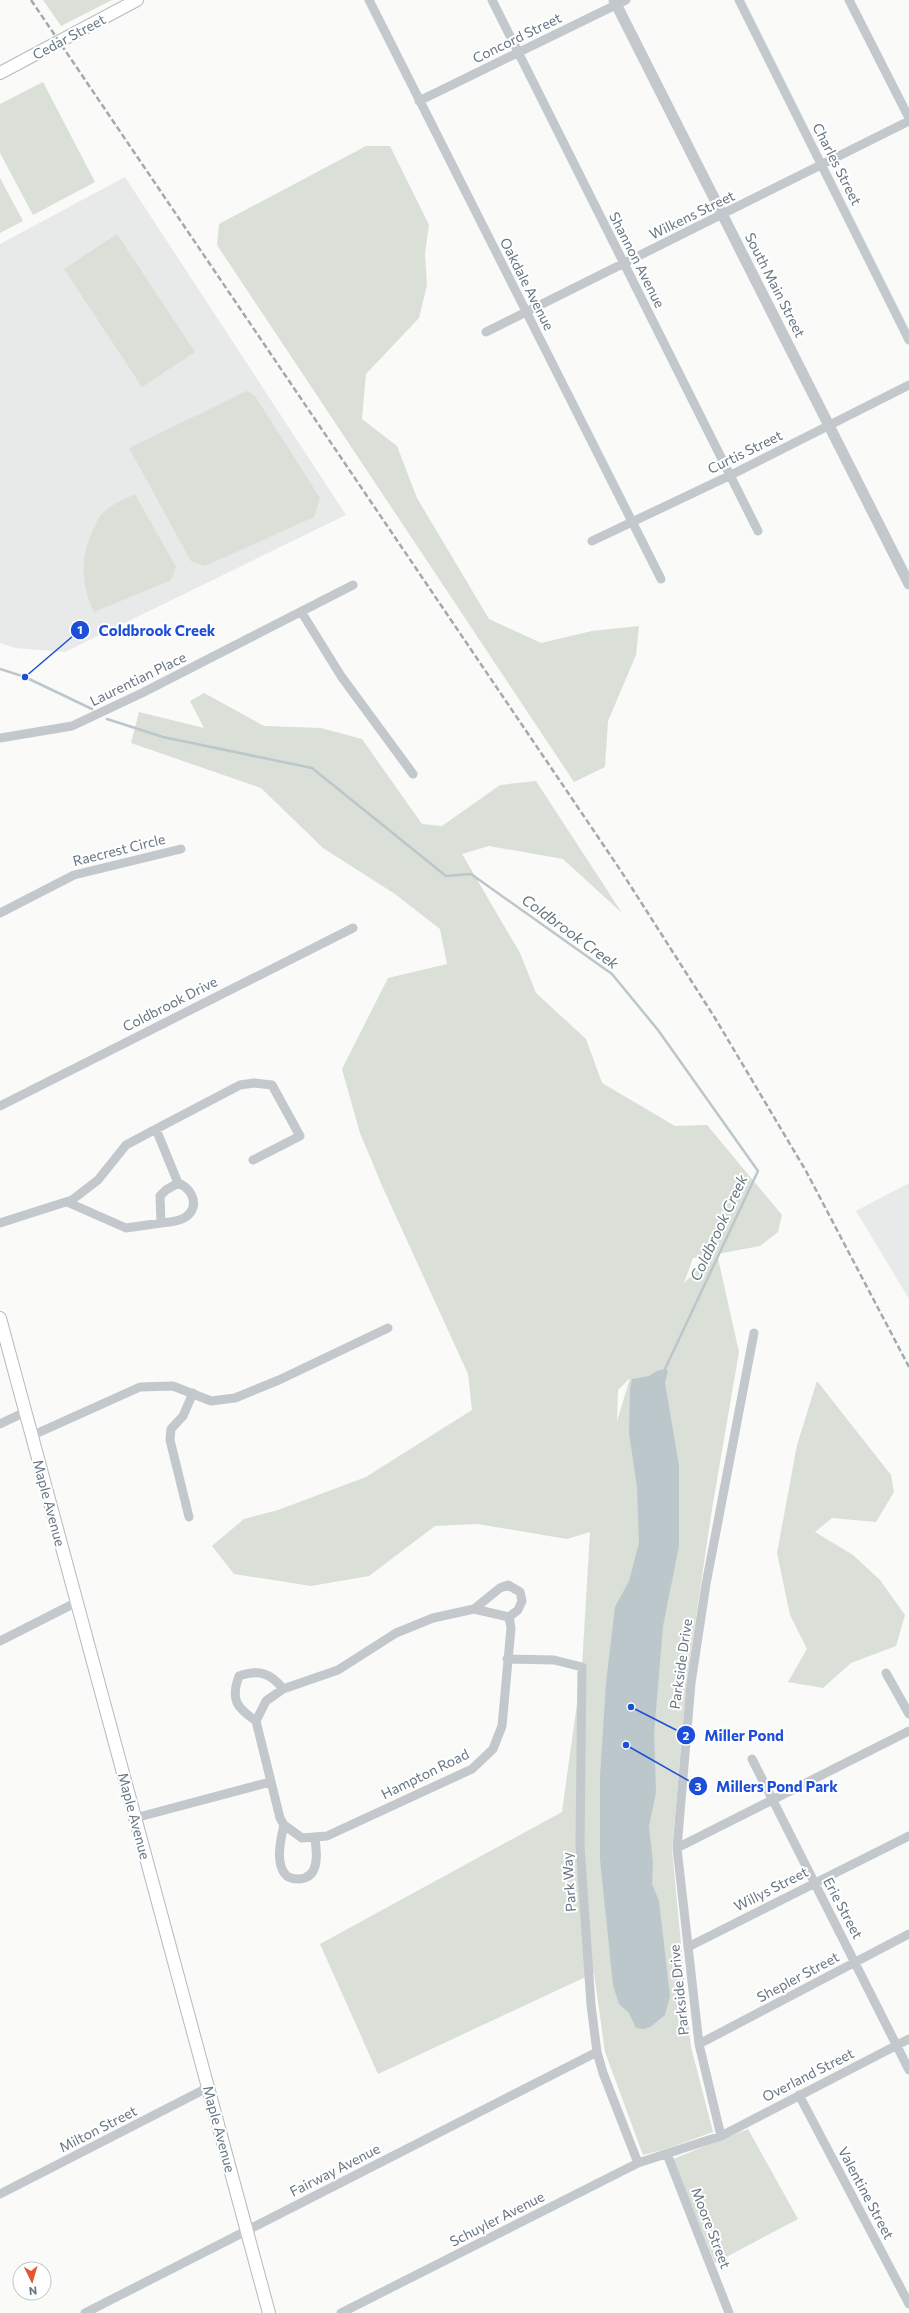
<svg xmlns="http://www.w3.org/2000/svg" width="909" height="2313" viewBox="0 0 909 2313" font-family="Commissioner,sans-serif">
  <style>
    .built { fill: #e8e9e9 }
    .green { fill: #dadfd7; fill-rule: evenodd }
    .water { fill: #bbc7cb }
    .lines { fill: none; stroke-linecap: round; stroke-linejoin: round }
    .stream { stroke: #bbc7cb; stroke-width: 2.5 }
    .secondary-casing { stroke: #b3babf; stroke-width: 14 }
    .minor { stroke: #c3c8cc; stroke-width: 9 }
    .tertiary { stroke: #c3c8cc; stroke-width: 11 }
    .secondary { stroke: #fff; stroke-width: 12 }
    .rail { stroke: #a2aab0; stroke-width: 2.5; stroke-dasharray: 6 3; stroke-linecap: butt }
    .labels { text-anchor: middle; stroke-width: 4; stroke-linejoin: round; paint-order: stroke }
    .street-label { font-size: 14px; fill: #657683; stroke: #fff }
    .water-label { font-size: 15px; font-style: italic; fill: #60757c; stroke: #fff }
    .leader { fill: none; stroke: #1d4ed8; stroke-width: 1.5 }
    .callout-dot { fill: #1d4ed8; stroke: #fff; stroke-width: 1.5 }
    .mark-label { font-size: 12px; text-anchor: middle; font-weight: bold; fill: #fff }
    .callout-label { font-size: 15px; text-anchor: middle; font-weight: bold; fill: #1d4ed8; stroke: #fff; stroke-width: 4; stroke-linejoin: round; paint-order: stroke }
  </style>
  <rect width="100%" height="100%" fill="#fafaf8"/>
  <path class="built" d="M 125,177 L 346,515 L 65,652 L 15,648 L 0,643 L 0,244 Z
    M 909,1183 L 909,1299 L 856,1211 Z"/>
  <path class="green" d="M 43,0 L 112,0 L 61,26 Z
    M 43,82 L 95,182 L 33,215 L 0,153 L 0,104 Z
    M 366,146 L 390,146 L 429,225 L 425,253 L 427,285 L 419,318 L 366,374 L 362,419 L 397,446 L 417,498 L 489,619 L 541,643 L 592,631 L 639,626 L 636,655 L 608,721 L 605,767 L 574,782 L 217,245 L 219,224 Z
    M 0,178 L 23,221 L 0,233 Z
    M 117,234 L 195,352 L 142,387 L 64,269 Z
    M 247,391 L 255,396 L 320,498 L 314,517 L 205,566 L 191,561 L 129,448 Z
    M 135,494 L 176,567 L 171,580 L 94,612 C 80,584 80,554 95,526 C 97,522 99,516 103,513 C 110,505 125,499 135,494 Z
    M 204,693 L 264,726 L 321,728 L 362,739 L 422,824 L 442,826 L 500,785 L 536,781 L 622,913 L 563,859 L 489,846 L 462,854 L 520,953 L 536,993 L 586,1039 L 602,1083 L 675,1126 L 707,1125 L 782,1215 L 778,1232 L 760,1246 L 717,1254 L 739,1352 L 712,1509 L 687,1678 L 672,1850 L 691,2047 L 713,2132 L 666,2149 L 643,2155 L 605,2052 L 594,1973 L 378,2074 L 320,1944 L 562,1812 L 582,1667 L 590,1532 L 567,1539 L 478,1524 L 435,1526 L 369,1576 L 311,1586 L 234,1574 L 212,1546 L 244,1519 L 278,1510 L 366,1477 L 472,1410 L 468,1374 L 383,1188 L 360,1133 L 342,1069 L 388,978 L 447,964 L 440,929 L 395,894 L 323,848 L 261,788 L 131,743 L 139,712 L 204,728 L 190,701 ZM 712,1255 L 684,1283 L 693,1258 ZM 630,1378 L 617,1421 L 618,1390 Z
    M 817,1381 L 891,1475 L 894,1492 L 876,1522 L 832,1518 L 815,1532 L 853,1555 L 880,1580 L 905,1615 L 896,1646 L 851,1663 L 823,1688 L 788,1682 L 807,1649 L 790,1615 L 777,1553 L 797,1445 Z
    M 748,2129 L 798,2219 L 715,2263 L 673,2159 Z"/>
  <path class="water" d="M 665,1369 L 668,1371 L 665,1383 L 679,1466 L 679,1546 L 663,1626 L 654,1734 L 656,1792 L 649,1826 L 653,1863 L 652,1884 L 659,1901 L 670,1996 L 665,2015 L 650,2027 L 643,2029 L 636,2028 L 629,2013 L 619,2004 L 613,1985 L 600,1859 L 600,1777 L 606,1683 L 615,1607 L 629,1581 L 639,1543 L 637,1487 L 629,1433 L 630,1388 L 632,1379 L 649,1376 L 657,1371 Z"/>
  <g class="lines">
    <path class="stream" d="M 0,669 L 25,677 L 92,709
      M 107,719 L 163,737 L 312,768 L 446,876 L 471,874 L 612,974 L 658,1030 L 758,1171 L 665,1369"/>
    <g class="secondary-casing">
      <path id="secondary" d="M 0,73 L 137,0
        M 0,1318 L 269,2313"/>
    </g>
    <path class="minor" d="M 369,0 L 661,579
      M 492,0 L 758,531
      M 739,0 L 909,340
      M 849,0 L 909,118
      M 419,101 L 626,0
      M 486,332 L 909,121
      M 592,541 L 731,475 L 909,385
      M 302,613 L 341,676 L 413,774
      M 0,738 L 72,726 L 142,693 L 353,585
      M 0,913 L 74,875 L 181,849
      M 0,1106 L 353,928
      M 156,1129 L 240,1085 L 254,1083 L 272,1085 L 300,1136 L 253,1160
      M 0,1223 L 72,1200 L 98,1180 L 126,1145 L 156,1129 L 178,1183 L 166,1190 L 160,1196 L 161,1223 L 126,1228 L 67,1202
      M 161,1223 C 171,1222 184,1221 190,1213 C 199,1201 189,1187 178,1183
      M 0,1424 L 25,1412
      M 31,1436 L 140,1387 L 173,1386 L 211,1401 L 235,1398 L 279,1380 L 388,1328
      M 189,1517 L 170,1440 L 171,1429 L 183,1416 L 193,1393
      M 474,1609 L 509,1617 L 511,1628 L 502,1726 L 493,1749 L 472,1769 L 327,1836 L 302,1838 L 284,1825 L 280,1818 L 256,1721 L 266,1701 L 283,1689 L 338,1670 L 396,1633 L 433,1618 Z
      M 474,1609 L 500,1588 L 508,1585 L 520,1592 L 522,1601 L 518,1610 L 509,1617
      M 0,1641 L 77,1602
      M 507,1659 L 554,1660 L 582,1667 L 580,1845 L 591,2005 L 597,2052 L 603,2073 L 638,2163
      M 886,1673 L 909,1714
      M 256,1721 C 237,1708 230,1700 239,1676 C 258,1669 271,1673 283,1689
      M 752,1759 L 909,2070
      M 135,1818 L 270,1782
      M 284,1825 C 281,1838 275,1862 285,1874 C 288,1878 294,1879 299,1879 C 320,1878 317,1853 315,1839
      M 677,1848 L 909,1731
      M 688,1947 L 909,1836
      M 699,2044 L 909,1934
      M 799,2095 L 909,2304
      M 721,2136 L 699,2044 L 677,1848 L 691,1683 L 706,1584 L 754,1333
      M 667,2154 L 729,2313
      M 0,2194 L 207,2088
      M 85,2313 L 597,2052
      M 341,2313 L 638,2163 L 721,2136 L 909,2039"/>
    <path class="tertiary" d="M 614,0 L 909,584"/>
    <use href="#secondary" class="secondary"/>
    <path class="rail" d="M 31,0 L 621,871 L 715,1018 L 806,1171 L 909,1367"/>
  </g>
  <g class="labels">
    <g class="street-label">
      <text transform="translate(69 37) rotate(-28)" y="5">Cedar Street</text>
      <text transform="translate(517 38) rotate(-26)" y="5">Concord Street</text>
      <text transform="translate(837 164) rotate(63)" y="5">Charles Street</text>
      <text transform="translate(692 215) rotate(-26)" y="5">Wilkens Street</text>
      <text transform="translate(637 260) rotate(63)" y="5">Shannon Avenue</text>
      <text transform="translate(527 284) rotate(63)" y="5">Oakdale Avenue</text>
      <text transform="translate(775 285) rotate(63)" y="5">South Main Street</text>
      <text transform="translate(745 452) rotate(-26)" y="5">Curtis Street</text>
      <text transform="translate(138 679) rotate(-26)" y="5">Laurentian Place</text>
      <text transform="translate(119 850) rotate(-14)" y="5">Raecrest Circle</text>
      <text transform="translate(170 1004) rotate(-27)" y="5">Coldbrook Drive</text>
      <text transform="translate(49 1503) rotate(75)" y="5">Maple Avenue</text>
      <text transform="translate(681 1664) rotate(-82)" y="5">Parkside Drive</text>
      <text transform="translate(425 1774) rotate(-26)" y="5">Hampton Road</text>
      <text transform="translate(134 1816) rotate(75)" y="5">Maple Avenue</text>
      <text transform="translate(569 1882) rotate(-94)" y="5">Park Way</text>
      <text transform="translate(771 1889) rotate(-27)" y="5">Willys Street</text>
      <text transform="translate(843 1908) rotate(62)" y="5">Erie Street</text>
      <text transform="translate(798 1977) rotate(-28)" y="5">Shepler Street</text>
      <text transform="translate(679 1990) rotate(-96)" y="5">Parkside Drive</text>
      <text transform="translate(808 2075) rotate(-27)" y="5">Overland Street</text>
      <text transform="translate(98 2129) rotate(-27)" y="5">Milton Street</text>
      <text transform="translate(219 2129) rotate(75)" y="5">Maple Avenue</text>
      <text transform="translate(335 2170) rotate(-27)" y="5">Fairway Avenue</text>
      <text transform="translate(866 2193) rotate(62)" y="5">Valentine Street</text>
      <text transform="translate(497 2219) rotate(-27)" y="5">Schuyler Avenue</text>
      <text transform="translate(711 2228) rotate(69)" y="5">Moore Street</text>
    </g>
    <g class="water-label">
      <text transform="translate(570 932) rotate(36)" y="5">Coldbrook Creek</text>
      <text transform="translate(719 1228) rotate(-65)" y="5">Coldbrook Creek</text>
    </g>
  </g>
  <path class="leader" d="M25 677L80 630M631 1707L686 1735M626 1745L698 1786"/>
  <g class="callout-dot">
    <circle cx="25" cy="677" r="4"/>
    <circle cx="631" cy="1707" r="4"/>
    <circle cx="626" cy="1745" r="4"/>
    <circle cx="80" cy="630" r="10"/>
    <circle cx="686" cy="1735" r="10"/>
    <circle cx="698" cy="1786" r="10"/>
  </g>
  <g class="mark-label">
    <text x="80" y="634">1</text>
    <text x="686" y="1740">2</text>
    <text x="698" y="1791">3</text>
  </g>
  <g class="callout-label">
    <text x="157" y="636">Coldbrook Creek</text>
    <text x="744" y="1741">Miller Pond</text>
    <text x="777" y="1792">Millers Pond Park</text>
  </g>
  <g transform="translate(32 2281) rotate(175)"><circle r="19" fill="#ffffff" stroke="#c1c8cd"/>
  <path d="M0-3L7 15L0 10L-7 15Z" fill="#e4572e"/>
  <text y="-6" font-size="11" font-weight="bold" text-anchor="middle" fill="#657683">N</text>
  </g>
</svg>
